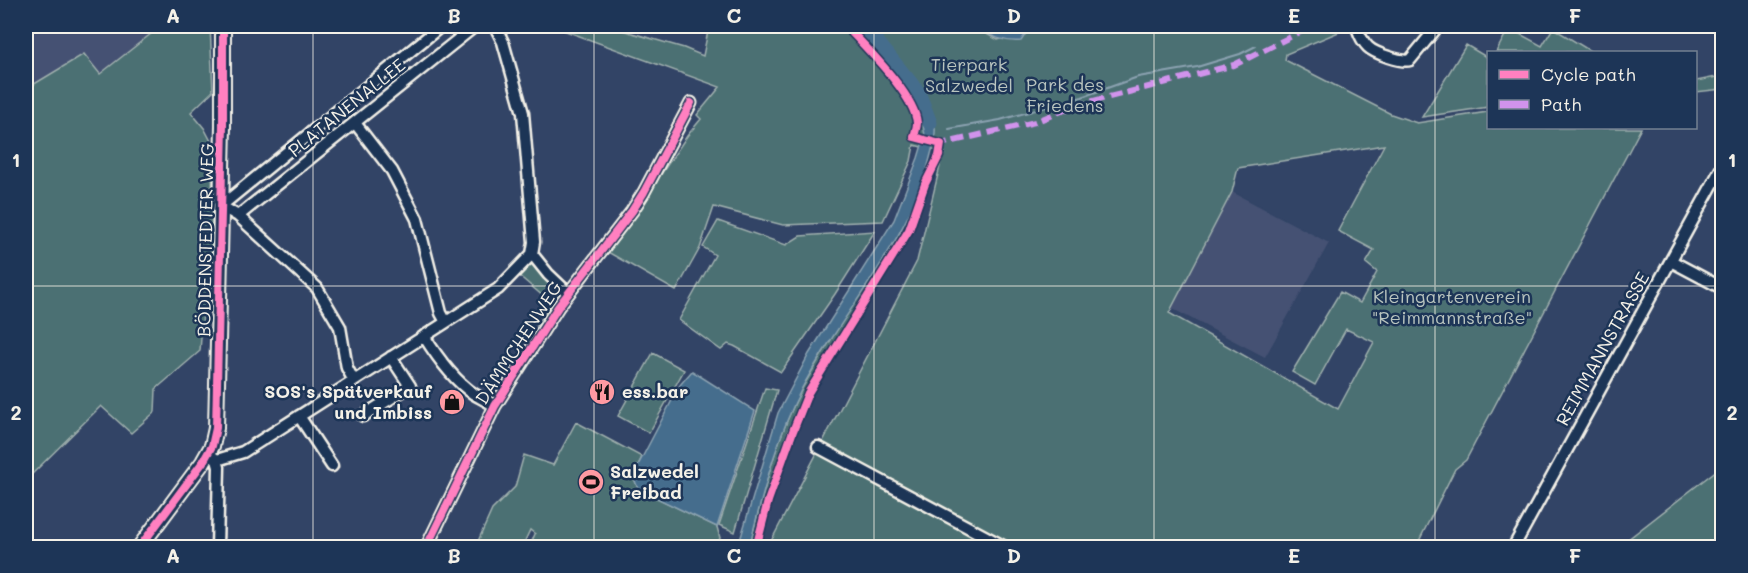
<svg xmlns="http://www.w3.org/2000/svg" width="1748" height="573" viewBox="0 0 1748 573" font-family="Mali,sans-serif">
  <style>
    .built { fill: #455173 }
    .green { fill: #4b7073; stroke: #a0b0ae; stroke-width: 1.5; fill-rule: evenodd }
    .water { fill: #456d8d; stroke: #8ba2b1; stroke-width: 1.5 }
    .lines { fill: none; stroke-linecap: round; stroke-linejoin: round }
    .stream { stroke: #8ba2b1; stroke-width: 2 }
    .river { stroke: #456d8d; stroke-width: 15 }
    .street-casing { stroke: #f4f1e8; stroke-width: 15 }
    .secondary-casing { stroke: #f4f1e8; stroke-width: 18 }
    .street { stroke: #1d3557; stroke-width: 10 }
    .secondary { stroke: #1d3557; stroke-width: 14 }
    .quiet { stroke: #d193ec; stroke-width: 6; stroke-dasharray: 12 6; stroke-linecap: butt }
    .cycleway-casing { stroke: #1d3557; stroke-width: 11 }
    .cycleway { stroke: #ff80c0; stroke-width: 8 }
    .grid { fill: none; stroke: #f4f1e8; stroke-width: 1.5; stroke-opacity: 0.55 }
    .labels { text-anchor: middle; stroke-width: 5; stroke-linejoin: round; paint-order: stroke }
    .park-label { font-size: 18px; fill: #b9c4bf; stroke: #1d3557 }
    .street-label { font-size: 18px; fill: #f4f1e8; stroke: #1d3557 }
    .poi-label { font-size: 18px; font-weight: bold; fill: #f4f1e8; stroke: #1d3557; text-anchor: start }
    .neatline { fill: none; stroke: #f4f1e8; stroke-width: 2 }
    .grid-label { font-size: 20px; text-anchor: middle; font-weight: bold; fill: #f4f1e8 }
  </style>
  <rect width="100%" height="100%" fill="#324466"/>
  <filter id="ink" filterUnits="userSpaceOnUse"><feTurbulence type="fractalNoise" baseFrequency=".0167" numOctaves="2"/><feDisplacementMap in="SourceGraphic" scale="12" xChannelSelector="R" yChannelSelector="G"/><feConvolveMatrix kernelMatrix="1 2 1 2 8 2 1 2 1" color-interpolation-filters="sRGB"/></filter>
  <g filter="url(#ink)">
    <path class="built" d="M 26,26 L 161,26 L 100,74 L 84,54 L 26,89 Z
      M 1232,192 L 1329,243 L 1265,357 L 1171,308 Z"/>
    <path class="green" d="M 161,26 L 210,26 L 213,91 L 191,112 L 204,128 L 213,145 L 210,305 L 203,311 L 200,351 L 156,389 L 155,412 L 131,433 L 101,406 L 26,480 L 26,89 L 84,54 L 100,74 Z
      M 552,26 L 608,26 L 684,48 L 703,56 L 709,26 L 971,26 L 998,40 L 1027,32 L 1025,26 L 1353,26 L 1286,54 L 1285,60 L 1391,114 L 1417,123 L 1488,112 L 1488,128 L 1641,128 L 1466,460 L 1455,469 L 1416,547 L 768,547 L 917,261 L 941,162 L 945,153 L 914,145 L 911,161 L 883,221 L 783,225 L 714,207 L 700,248 L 676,291 L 606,251 L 651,189 L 687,136 L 701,119 L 697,115 L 720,87 ZM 1384,145 L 1338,231 L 1374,250 L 1366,263 L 1377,272 L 1360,303 L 1340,292 L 1292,372 L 1315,385 L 1346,329 L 1374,342 L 1338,409 L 1169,313 L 1232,192 L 1238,168 Z
      M 1509,28 L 1542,46 L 1553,28 L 1592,52 L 1496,52 Z
      M 1466,45 L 1488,58 L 1488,107 L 1422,117 Z
      M 1722,76 L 1722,89 L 1696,92 L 1696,81 Z
      M 718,221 L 786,245 L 800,236 L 875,231 L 835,294 L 781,372 L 734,346 L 728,344 L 721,350 L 679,320 L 715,255 L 703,247 Z
      M 900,232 L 904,235 L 856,309 L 811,385 L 788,430 L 762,514 L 753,547 L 749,548 C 763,494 776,437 803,387 C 832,334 868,283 900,232 Z
      M 534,262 L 556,286 L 557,298 L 540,328 L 537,326 L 551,303 L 517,274 L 527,264 Z
      M 653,353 L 684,370 L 649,433 L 618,416 Z
      M 765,388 L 777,390 L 735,532 L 719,525 Z
      M 576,422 L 642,457 L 633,475 L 638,489 L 717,527 L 720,538 L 716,547 L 529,548 L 535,534 L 530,530 L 522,547 L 475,548 L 492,510 L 515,487 L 524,455 L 553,465 Z
      M 1722,466 L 1722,547 L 1618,547 Z"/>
    <path class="water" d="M 972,26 L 1025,26 L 1027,32 L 1021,41 C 1002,43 988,34 972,26 Z
      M 925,101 C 929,109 934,119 935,127 C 936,136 933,146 931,154 C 910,242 843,310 802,388 C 776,438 763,494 749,547 L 738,547 L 778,413 L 809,354 L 894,220 L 918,158 L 925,135 L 920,111 Z
      M 692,371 L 755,411 L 717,527 L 638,489 L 633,475 L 680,385 Z"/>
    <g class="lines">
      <path class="stream" d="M 949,129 L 1000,120 L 1082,97 L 1138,77 L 1197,67 L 1240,54 L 1256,46"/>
      <path class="river" d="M 864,26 L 918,92 L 930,123"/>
      <g class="street-casing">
        <path id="street" d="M 495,26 L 503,42 L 523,113 L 534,242 L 532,254
          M 1362,26 L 1358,30 C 1360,36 1364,43 1368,47 C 1374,53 1402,63 1410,60 L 1438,26
          M 355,123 L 392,171 L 417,219 L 441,313 L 446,322
          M 238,216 L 475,26
          M 532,254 L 548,274 L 568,293
          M 1671,261 L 1722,288
          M 424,336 C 437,357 453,380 474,394 C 481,398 489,402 495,406
          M 354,381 L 347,368 L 340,327 L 317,288 L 238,216 L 221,206 L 441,26
          M 299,416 L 332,466
          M 363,416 L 410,386 L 391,357
          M 818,447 L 1007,548
          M 213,457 L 217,460 L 219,467 L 217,548
          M 217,460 L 243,452 L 498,289 L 532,254
          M 426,548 L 495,406 L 558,307 L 632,211 L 644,192 L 691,103
          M 1513,548 L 1722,167"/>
      </g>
      <g class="secondary-casing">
        <path id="secondary" d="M 139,548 L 203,462 L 212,446 L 216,428 L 223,126 L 223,26"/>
      </g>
      <use href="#street" class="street"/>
      <use href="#secondary" class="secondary"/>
      <path class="quiet" d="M 936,143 L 941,144 L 1035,122 L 1074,106 L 1234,65 L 1312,26"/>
      <g class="cycleway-casing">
        <path id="cycleway" d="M 139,548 L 203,462 L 212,446 L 216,428 L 223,126 L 223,26
          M 426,548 L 495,406 L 558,307 L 632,211 L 644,192 L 691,103
          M 756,548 L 768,501 L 793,431 L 808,393 L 909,230 L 925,184 L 939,156 L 941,144 L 914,137 C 915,132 917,128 917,123 C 915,95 865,47 846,26"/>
      </g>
      <use href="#cycleway" class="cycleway"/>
    </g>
  </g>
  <path class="grid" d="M 313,26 L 313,548M 594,26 L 594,548M 874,26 L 874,548M 1154,26 L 1154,548M 1435,26 L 1435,548M 26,286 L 1722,286"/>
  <defs>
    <g id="restaurant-disc" transform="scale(1.35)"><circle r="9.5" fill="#ff9aa2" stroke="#1d3557"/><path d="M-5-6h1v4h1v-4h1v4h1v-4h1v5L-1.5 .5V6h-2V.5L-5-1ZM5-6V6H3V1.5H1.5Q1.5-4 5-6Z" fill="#111"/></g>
    <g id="shop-disc" transform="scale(1.35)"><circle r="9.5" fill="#ff9aa2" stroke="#1d3557"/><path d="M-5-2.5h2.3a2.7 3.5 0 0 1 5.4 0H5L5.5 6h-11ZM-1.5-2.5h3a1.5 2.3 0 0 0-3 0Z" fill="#111"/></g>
    <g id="stadium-disc" transform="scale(1.35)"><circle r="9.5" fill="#ff9aa2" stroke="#1d3557"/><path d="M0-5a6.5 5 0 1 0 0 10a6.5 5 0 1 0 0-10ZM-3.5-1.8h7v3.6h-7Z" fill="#111"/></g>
  </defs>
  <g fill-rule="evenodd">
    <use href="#restaurant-disc" x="602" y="392"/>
    <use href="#shop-disc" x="452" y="402"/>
    <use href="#stadium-disc" x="591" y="482"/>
  </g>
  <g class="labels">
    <g class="park-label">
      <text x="969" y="71">Tierpark<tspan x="969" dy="21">Salzwedel</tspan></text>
      <text x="1065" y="91">Park des<tspan x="1065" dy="21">Friedens</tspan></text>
      <text x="1452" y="303">Kleingartenverein<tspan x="1452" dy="21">"Reimmannstraße"</tspan></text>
    </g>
    <g class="street-label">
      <text transform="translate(347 108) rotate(-39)" y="6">PLATANENALLEE</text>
      <text transform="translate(206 240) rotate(-89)" y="6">BÖDDENSTEDTER WEG</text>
      <text transform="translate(519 343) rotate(-57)" y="6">DÄMMCHENWEG</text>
      <text transform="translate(1603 349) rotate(-61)" y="6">REIMMANNSTRASSE</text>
    </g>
    <g class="poi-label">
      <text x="432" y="398" text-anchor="end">SOS's Spätverkauf<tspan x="432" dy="21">und Imbiss</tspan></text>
      <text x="622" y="398">ess.bar</text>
      <text x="610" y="478">Salzwedel<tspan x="610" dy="21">Freibad</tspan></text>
    </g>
  </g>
  <rect width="1748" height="573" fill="none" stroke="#1d3557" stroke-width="66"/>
  <rect x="1487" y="51" width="210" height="78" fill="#1d3557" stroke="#738091" stroke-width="1.5"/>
  <rect x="1499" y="70" width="30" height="9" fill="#ff80c0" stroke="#738091" stroke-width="1.5"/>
  <text x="1541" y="81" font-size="18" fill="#f4f1e8">Cycle path</text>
  <rect x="1499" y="100" width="30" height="9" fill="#d193ec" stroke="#738091" stroke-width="1.5"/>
  <text x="1541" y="111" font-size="18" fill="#f4f1e8">Path</text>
  <rect x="33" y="33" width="1682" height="507" class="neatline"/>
  <g class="grid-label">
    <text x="173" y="23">A</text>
    <text x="454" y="23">B</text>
    <text x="734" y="23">C</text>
    <text x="1014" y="23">D</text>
    <text x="1294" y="23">E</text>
    <text x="1575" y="23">F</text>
    <text x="16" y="167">1</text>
    <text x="1732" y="167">1</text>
    <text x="16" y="420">2</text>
    <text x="1732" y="420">2</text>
    <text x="173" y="563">A</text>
    <text x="454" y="563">B</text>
    <text x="734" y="563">C</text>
    <text x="1014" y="563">D</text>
    <text x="1294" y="563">E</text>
    <text x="1575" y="563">F</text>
  </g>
</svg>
